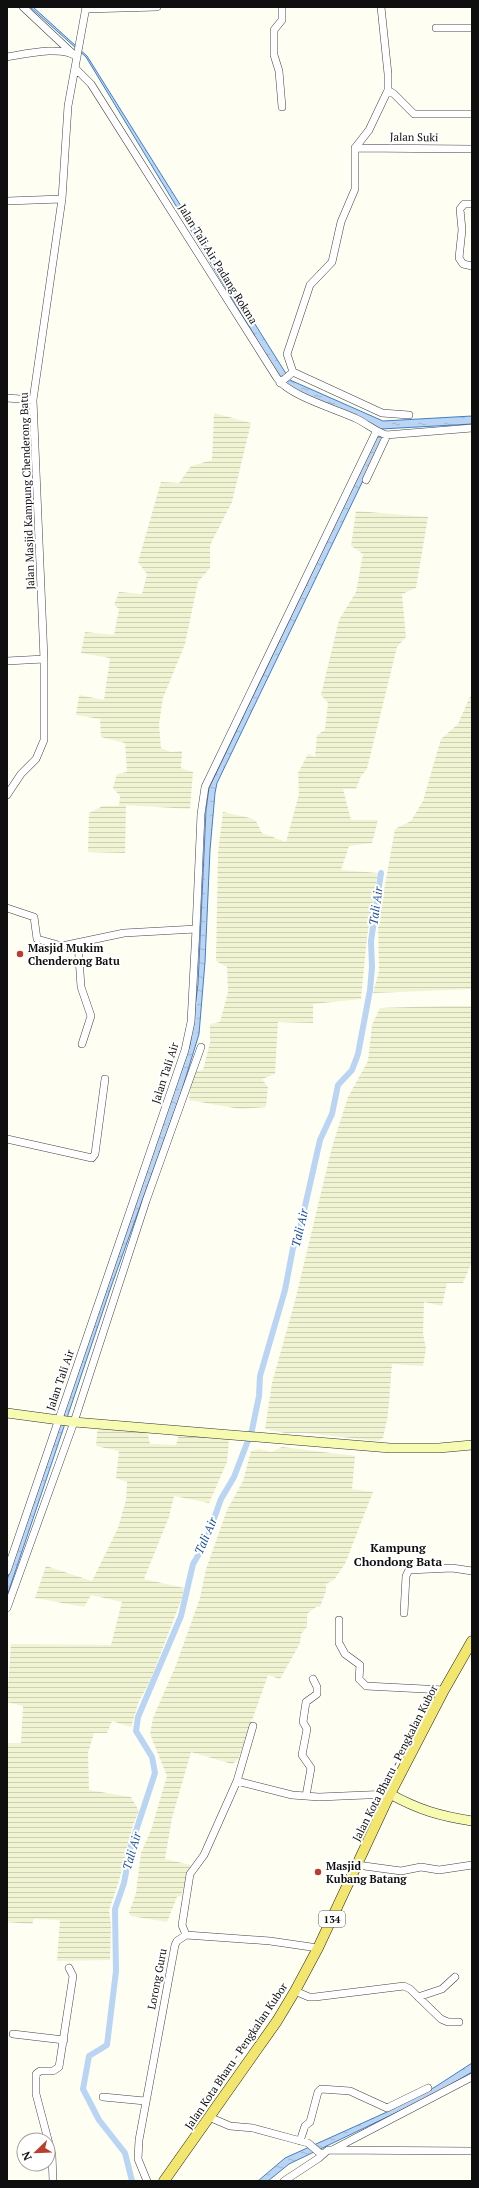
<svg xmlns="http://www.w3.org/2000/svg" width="479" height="2188" viewBox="0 0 479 2188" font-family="'PT Serif',serif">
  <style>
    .farmland { fill: url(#farmland-rules) }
    .water { fill: url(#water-ripples); stroke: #447ec7 }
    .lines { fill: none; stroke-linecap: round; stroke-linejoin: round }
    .canal { stroke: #bad5f3; stroke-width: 6 }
    .street-casing { stroke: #424242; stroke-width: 8 }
    .secondary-casing { stroke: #313131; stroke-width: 10 }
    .primary-casing { stroke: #202020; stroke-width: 11 }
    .street { stroke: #fff; stroke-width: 7 }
    .secondary { stroke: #f7fbb1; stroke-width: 9 }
    .primary { stroke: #f2e66f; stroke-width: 10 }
    .poi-dot { fill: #ba3d2d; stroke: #fff; stroke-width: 1.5 }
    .labels { text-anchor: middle; stroke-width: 4; stroke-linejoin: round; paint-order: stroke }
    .shield { fill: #fff; stroke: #575757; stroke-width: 1 }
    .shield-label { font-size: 10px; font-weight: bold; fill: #0f0f0f }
    .street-label { font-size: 11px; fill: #0f0f0f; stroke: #fff }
    .poi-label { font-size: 11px; font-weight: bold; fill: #0f0f0f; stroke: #fff; text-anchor: start }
    .water-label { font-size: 12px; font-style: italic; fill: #1e519c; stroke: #fff }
    .neighbourhood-label { font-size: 12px; font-weight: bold; fill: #0f0f0f; stroke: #fff }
  </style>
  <defs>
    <pattern id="farmland-rules" width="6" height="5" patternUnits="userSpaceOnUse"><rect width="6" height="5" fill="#f1f4d3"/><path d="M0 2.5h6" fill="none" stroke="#cdd0b4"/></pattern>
    <pattern id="water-ripples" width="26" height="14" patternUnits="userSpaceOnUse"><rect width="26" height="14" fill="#bad5f3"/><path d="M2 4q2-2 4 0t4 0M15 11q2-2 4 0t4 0" fill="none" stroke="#9fb6cf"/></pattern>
  </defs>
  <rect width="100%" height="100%" fill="#fefef3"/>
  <path class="farmland" d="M 214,413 L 251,423 L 232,502 L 210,545 L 210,568 L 198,582 L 185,644 L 163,698 L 159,724 L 161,748 L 171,752 L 182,751 L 181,768 L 193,772 L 190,809 L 126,805 L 125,853 L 88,852 L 89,813 L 103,806 L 119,806 L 120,796 L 113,788 L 117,774 L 127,772 L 125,743 L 101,737 L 100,719 L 76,715 L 79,695 L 104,700 L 110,658 L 81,653 L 85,632 L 114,635 L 119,609 L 114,605 L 119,592 L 142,594 L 147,574 L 138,562 L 161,482 L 179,483 L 191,466 L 212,460 Z
    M 356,511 L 428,517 L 416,588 L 402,594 L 406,637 L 397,647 L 367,769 L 361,776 L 356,789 L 343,789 L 351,820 L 378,820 L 372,843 L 349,846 L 341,870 L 378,873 L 367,937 L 361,999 L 313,1004 L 313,1023 L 278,1022 L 275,1074 L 262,1079 L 268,1087 L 266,1107 L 240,1109 L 189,1100 L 192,1072 L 203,1070 L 210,1043 L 210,1024 L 220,1022 L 228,992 L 227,967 L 216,961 L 218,853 L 223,812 L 250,818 L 256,821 L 262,833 L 286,842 L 299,794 L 298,773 L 308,754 L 315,757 L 317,735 L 325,730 L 328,703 L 321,695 L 339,620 L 356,592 L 363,554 L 351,546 Z
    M 472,692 L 472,989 L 373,993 L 379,971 L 378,924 L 395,829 L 411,821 L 423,801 L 441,739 L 458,724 Z
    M 444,1006 L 472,1006 L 472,1262 L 463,1283 L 447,1283 L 442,1306 L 424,1302 L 423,1334 L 426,1348 L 423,1366 L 392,1364 L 388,1415 L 383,1438 L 378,1441 L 306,1433 L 285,1433 L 265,1429 L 272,1383 L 295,1301 L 332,1147 L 348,1097 L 368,1061 L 372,1025 L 380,1008 Z
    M 98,1424 L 146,1427 L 150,1444 L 176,1445 L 180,1431 L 229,1437 L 228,1452 L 227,1462 L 209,1503 L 174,1496 L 169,1517 L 144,1579 L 184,1588 L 182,1598 L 150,1681 L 139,1701 L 131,1727 L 112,1721 L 107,1733 L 94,1733 L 88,1753 L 89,1790 L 131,1797 L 139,1811 L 133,1825 L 119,1881 L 109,1910 L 111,1926 L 110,1960 L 57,1961 L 60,1920 L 34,1919 L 32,1924 L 7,1922 L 7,1743 L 21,1743 L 23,1706 L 7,1702 L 11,1644 L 111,1645 L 122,1602 L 91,1595 L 84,1607 L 35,1598 L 46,1566 L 92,1581 L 118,1528 L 126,1500 L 127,1482 L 116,1478 L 119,1451 L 96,1446 Z
    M 282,1447 L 355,1456 L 352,1489 L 373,1492 L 345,1564 L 334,1580 L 326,1584 L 326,1591 L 320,1607 L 316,1607 L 307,1614 L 307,1627 L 301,1634 L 300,1643 L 293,1656 L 280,1679 L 268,1675 L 238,1760 L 232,1764 L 191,1752 L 172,1818 L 165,1859 L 191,1865 L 181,1896 L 177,1897 L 167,1922 L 131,1916 L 129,1913 L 136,1893 L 141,1853 L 151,1830 L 167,1776 L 150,1734 L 153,1718 L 176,1665 L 200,1598 L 206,1569 L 227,1510 L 243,1481 L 251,1451 L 259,1449 L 272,1452 Z"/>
  <path class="water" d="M 30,7 L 33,7 L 87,56 L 290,380 L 383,421 L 472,416 L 472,424 L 381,429 L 285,386 L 86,57 Z
    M 377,437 L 384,437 L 217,783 L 215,793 L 210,850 L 205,962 L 199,1034 L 181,1093 L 111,1287 L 7,1596 L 7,1580 L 190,1045 L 198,984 L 206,810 L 209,788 Z
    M 472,2063 L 472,2072 L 431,2096 L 289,2164 L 268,2181 L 258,2181 L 285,2158 L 387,2112 L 435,2087 Z"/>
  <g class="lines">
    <path class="canal" d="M 132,2181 L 125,2153 L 99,2120 L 83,2089 L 89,2056 L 107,2045 L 116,1971 L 115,1909 L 124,1883 L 131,1846 L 155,1773 L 152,1757 L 136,1731 L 138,1717 L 181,1616 L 193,1564 L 205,1544 L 221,1499 L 234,1477 L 252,1430 L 259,1396 L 260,1376 L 285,1290 L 293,1248 L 301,1224 L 320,1140 L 332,1114 L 338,1085 L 352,1070 L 358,1054 L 370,990 L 372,967 L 371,941 L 381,873"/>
    <g class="street-casing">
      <path id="street" d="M 23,7 L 71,52
        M 282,7 L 282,20 L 274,30 L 274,55 L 279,71 L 282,107
        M 86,9 L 157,7
        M 436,28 L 472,28
        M 7,57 C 25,54 63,45 77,57
        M 75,68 L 91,84 L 277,378 C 289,396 336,409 357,419 C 367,424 375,431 386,435 L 472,428
        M 388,90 L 394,94 L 414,114 L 472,114
        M 355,148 L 472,149
        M 7,201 L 62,199
        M 472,204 L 464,204 L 460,209 L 462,230 L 459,258 L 463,264 L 472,266
        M 293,372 L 287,354 L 310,285 L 332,262 L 341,222 L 355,189 L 355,148 L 369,130 L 388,90 L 388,74 L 381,7
        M 293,372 L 382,413 L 409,415
        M 280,383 L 293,372
        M 7,398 L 33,400
        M 366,480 L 387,435
        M 7,661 L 44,659
        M 7,795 L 21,774 L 36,759 L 44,740 L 44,659 L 33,400 L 62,199 L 68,106 L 86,7
        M 7,908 L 34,917 L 37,939 L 62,946 L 124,933 L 196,929 L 191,1022 L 185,1050 L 7,1571
        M 196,929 L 201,814 L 205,787 L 376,432
        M 78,943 L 81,987 L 91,1016 L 82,1044
        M 7,1139 L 92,1158 L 95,1154 L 105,1079
        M 7,1608 L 74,1422 L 146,1201 L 201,1047
        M 404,1613 L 406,1576 L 409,1570 L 452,1568 L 472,1571
        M 339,1620 L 339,1643 L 345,1654 L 360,1665 L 359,1679 L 366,1686 L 444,1690
        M 237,1781 L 292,1795 L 319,1797 L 390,1794
        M 306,1796 L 311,1768 L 302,1755 L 307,1729 L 303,1722 L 306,1702 L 317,1694 L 317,1687 L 313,1679
        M 357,1865 L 401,1871 L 421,1867 L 439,1870 L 472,1865
        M 186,1935 L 182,1925 L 190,1874 L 204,1855 L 237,1781 L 253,1726
        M 186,1935 L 270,1941 L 318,1948
        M 295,1991 L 309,1997 L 315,1997 L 404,1986 L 410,1989 L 441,2019 L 448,2022 L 459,2022
        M 418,1997 L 442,1989 L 455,1977
        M 13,2034 L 64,2040
        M 103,2097 L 145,2101
        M 209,2117 L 230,2126 L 253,2128 L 308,2143 L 322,2155
        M 300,2141 L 305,2126 L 310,2122 L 318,2092 L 321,2089 L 350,2091 L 387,2108 L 428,2088
        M 334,2149 L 472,2077
        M 53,2181 L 52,2155 L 36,2094 L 36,2074 L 40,2071 L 53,2071 L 59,2067 L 73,1976 L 69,1968
        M 147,2181 L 138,2159 L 139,2140 L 175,1945 L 177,1941 L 186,1935
        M 284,2181 L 319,2158 L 328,2150 L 472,2151"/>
    </g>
    <g class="secondary-casing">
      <path id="secondary" d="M 7,1413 L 74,1422 L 390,1448 L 439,1448 L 472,1445
        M 390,1794 C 419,1810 440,1816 472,1821"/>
    </g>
    <g class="primary-casing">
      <path id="primary" d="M 164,2181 L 277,2021 L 295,1991 L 318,1948 L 390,1794 L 444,1690 L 472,1641"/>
    </g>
    <use href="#street" class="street"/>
    <use href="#secondary" class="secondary"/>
    <use href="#primary" class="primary"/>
  </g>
  <g class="poi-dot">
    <circle cx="20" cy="954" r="4"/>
    <circle cx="318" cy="1872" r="4"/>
  </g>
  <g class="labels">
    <rect class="shield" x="319" y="1911" width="26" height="16" rx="3"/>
    <g class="shield-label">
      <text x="332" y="1923">134</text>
    </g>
    <g class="street-label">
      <text transform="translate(414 137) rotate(1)" y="4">Jalan Suki</text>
      <text transform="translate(218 264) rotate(58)" y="4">Jalan Tali Air Padang Rokma</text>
      <text transform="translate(27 491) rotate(-92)" y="4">Jalan Masjid Kampung Chenderong Batu</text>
      <text transform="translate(165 1073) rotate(-72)" y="4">Jalan Tali Air</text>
      <text transform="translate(60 1380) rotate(-71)" y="4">Jalan Tali Air</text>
      <text transform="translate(395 1763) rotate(-63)" y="4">Jalan Kota Bharu - Pengkalan Kubor</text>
      <text transform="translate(157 1979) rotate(-79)" y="4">Lorong Guru</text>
      <text transform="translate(236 2056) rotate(-56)" y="4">Jalan Kota Bharu - Pengkalan Kubor</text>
    </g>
    <g class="poi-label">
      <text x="28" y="952">Masjid Mukim<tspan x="28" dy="13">Chenderong Batu</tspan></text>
      <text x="326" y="1870">Masjid<tspan x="326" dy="13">Kubang Batang</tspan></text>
    </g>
    <g class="water-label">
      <text transform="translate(376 906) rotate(-82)" y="4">Tali Air</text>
      <text transform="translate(300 1228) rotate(-77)" y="4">Tali Air</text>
      <text transform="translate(206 1536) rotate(-67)" y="4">Tali Air</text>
      <text transform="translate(132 1851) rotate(-74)" y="4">Tali Air</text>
    </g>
    <g class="neighbourhood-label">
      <text x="398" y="1552">Kampung<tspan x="398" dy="14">Chondong Bata</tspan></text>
    </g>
  </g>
  <rect width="479" height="2188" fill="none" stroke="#0f0f0f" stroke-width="16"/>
  <g transform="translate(36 2152) rotate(247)"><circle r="19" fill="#ffffff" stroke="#9f9f9f"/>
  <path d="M0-3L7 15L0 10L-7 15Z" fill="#ba3d2d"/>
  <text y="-6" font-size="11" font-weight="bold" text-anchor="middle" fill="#0f0f0f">N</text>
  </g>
</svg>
